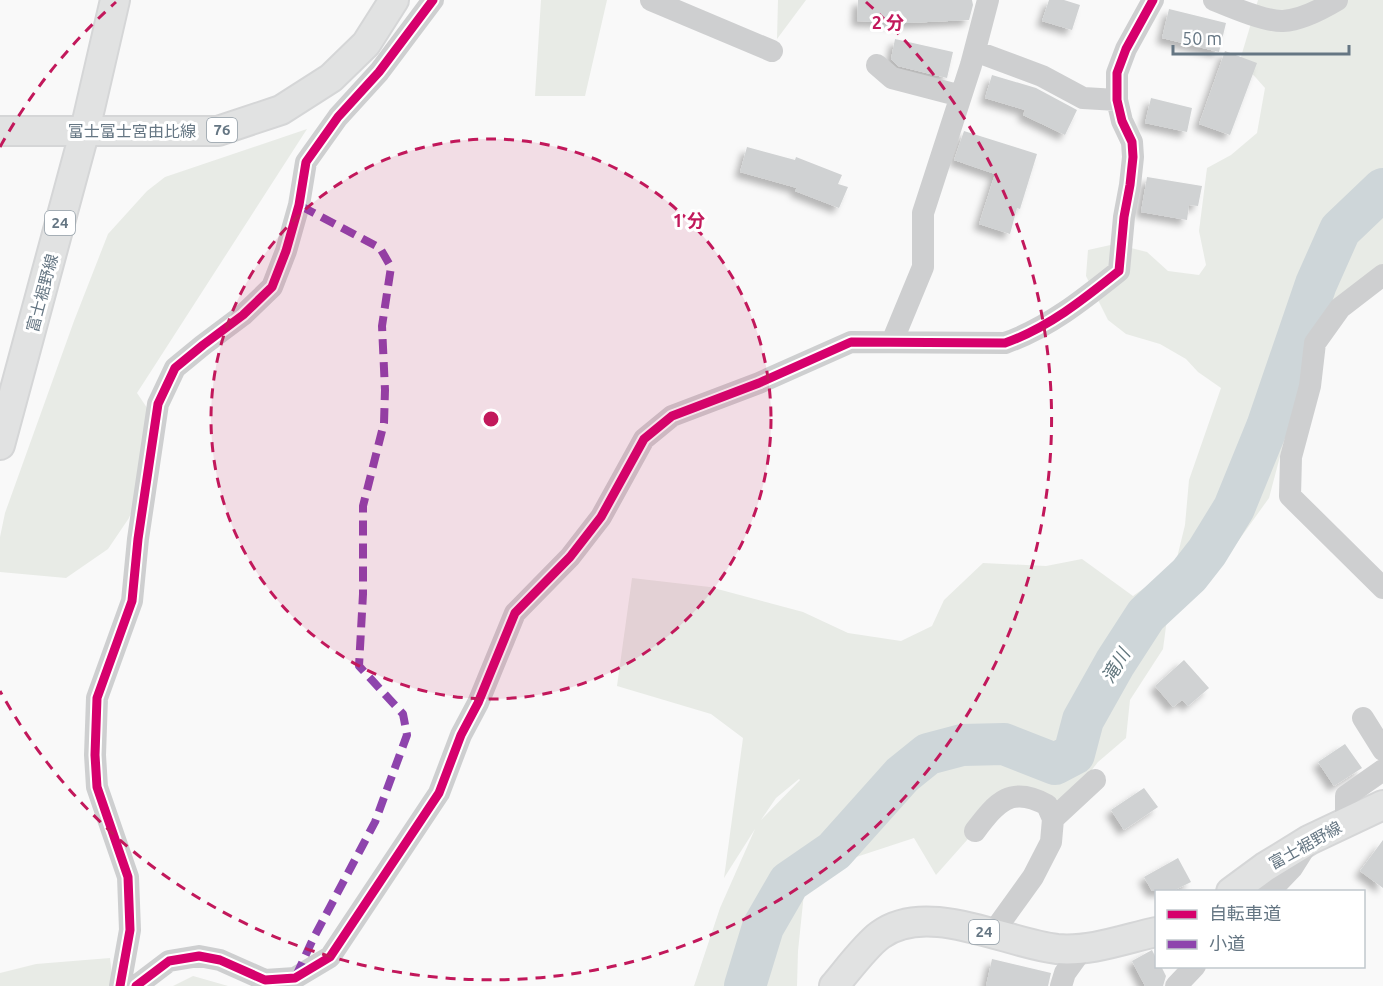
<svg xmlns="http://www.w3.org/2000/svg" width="1383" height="986" viewBox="0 0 1383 986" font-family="Ubuntu,'Noto Sans JP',sans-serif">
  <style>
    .green { fill: #e8ebe6; fill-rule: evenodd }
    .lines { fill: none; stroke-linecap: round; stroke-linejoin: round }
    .river { stroke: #ced6d9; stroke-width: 42 }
    .building { fill: #d0d2d3; filter: url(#shadow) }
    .major-casing { stroke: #d5d6d7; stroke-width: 32 }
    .minor { stroke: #cecfd0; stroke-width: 22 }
    .major { stroke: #e1e2e2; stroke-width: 28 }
    .quiet { stroke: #8e44ad; stroke-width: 8; stroke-dasharray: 15 8; stroke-linecap: butt }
    .cycleway-casing { stroke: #fff; stroke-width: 13 }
    .cycleway { stroke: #d6006c; stroke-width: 9 }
    .ring { fill: none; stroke: #c2185b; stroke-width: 3; stroke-dasharray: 10 8 }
    .labels { text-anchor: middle; stroke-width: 6; stroke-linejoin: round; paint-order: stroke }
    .shield { fill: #fff; stroke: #939fa8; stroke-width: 1.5 }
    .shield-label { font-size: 15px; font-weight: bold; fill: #657683 }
    .street-label { font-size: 16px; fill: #657683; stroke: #fff }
    .water-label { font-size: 18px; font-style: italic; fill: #60757c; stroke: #fff }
    .centre { fill: #c2185b; stroke: #fff; stroke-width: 3 }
    .ring-label { font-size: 18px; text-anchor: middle; font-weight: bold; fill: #c2185b; stroke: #fff; stroke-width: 6; stroke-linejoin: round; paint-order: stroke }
  </style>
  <defs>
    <filter id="shadow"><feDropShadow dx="-5.5" dy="5.5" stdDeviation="3" flood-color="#0004"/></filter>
  </defs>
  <rect width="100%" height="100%" fill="#f9f9f9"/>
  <path class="green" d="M 541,0 L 607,0 L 585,96 L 535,96 Z
    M 778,0 L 806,0 L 777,39 Z
    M 1258,0 L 1383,0 L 1383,270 L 1306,358 L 1269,498 L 1213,576 L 1167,619 L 1163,649 L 1130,700 L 1126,738 L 1098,762 L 1053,819 L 1026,797 L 975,831 L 936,875 L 914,838 L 841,862 L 804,893 L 798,951 L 797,986 L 694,986 L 720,908 L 755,829 L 724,878 L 743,738 L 711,714 L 617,686 L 632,578 L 710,587 L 803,612 L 848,633 L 901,641 L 932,626 L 944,600 L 983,563 L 1046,566 L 1082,559 L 1133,596 L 1175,566 L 1185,525 L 1189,480 L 1221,388 L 1198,372 L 1186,359 L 1160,344 L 1126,334 L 1108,320 L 1086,276 L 1088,250 L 1115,244 L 1147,252 L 1168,271 L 1199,275 L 1206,265 L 1199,231 L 1207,168 L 1231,155 L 1257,133 L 1265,88 L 1240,60 ZM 799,779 L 800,780 L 761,820 L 776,798 Z
    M 307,129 L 137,393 L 164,433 L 129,518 L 108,549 L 66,578 L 0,572 L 0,537 L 5,513 L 74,321 L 108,234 L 147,191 L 165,177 Z
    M 110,958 L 113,982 L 109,986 L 0,986 L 0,973 L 36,964 Z
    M 193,976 L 228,986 L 173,986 Z"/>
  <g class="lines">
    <path class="river" d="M 745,986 L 763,927 L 789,882 L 834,851 L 902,775 L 928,754 L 962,745 L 1004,744 L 1055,764 L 1074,754 L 1083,720 L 1115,663 L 1146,615 L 1189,575 L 1207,552 L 1234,508 L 1267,427 L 1316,284 L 1340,230 L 1383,189"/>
  </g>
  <path class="building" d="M 858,0 L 972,0 L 973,5 L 969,20 L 907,23 L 857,21 Z
    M 1049,0 L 1064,0 L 1080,5 L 1072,30 L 1042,21 Z
    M 1169,9 L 1226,23 L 1219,52 L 1162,38 Z
    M 895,39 L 953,52 L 947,78 L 898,66 L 891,59 Z
    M 1225,51 L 1257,63 L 1230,135 L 1199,124 Z
    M 992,75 L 1036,88 L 1077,110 L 1065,135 L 1023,115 L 1025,110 L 985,98 Z
    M 1151,98 L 1192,108 L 1187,132 L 1145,123 Z
    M 964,131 L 1037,154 L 1020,209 L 1017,208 L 1010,234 L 979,224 L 995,174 L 954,160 Z
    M 747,147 L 795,160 L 796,157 L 842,175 L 838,184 L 848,187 L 839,208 L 795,191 L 797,188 L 740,172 Z
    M 1147,177 L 1202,186 L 1198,206 L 1189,205 L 1187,220 L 1141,212 Z
    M 1184,660 L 1209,688 L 1188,706 L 1182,700 L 1173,707 L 1155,686 Z
    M 1345,744 L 1362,768 L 1334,786 L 1318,762 Z
    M 1144,788 L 1158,807 L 1124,830 L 1111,810 Z
    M 1383,840 L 1383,888 L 1360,871 Z
    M 1178,858 L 1191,882 L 1173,891 L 1152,891 L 1144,877 Z
    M 1152,950 L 1156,958 L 1156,966 L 1161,966 L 1166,976 L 1163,986 L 1145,986 L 1132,961 Z
    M 992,959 L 1051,973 L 1048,986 L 986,986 Z"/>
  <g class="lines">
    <g class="major-casing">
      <path id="major" d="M 0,131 L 218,131 L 281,110 L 331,78 L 366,44 L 394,0
        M 0,445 L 85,130 L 115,0
        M 1231,892 L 1265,867 L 1309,840 L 1383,805
        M 834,986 C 846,972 866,945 880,935 C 927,900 1005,943 1057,949 C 1090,952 1125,939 1156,932"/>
    </g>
    <path class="minor" d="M 651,0 L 772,51
      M 1214,0 C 1231,7 1266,22 1283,21 C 1301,20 1322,9 1337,0
      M 975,51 L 1042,76 L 1083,98 L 1117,100
      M 877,65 L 892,78 L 961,96
      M 1383,275 L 1340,308 L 1315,343 L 1310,386 L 1291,457 L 1290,496 L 1383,588
      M 892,342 L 923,267 L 923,213 L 971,65 L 988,0
      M 1363,718 L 1383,750
      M 1053,819 L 1095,780
      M 1346,823 L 1346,796 L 1383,770
      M 975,831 C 997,802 1011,785 1047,805 L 1053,819 L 1051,842 L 1033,877 L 992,934
      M 1269,892 L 1292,868 L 1309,841
      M 120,986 L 130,930 L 128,877 L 97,787 L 95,755 L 97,698 L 132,601 L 138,539 L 158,404 L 175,368 L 203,345 L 243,315 L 272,287 L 286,251 L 299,205 L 306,162 L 338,117 L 379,72 L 433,0
      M 136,986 L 169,961 L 199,956 L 220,960 L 265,980 L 295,978 L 330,957 L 439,793 L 461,735 L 478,703 L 515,613 L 570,557 L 601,517 L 644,439 L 672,416 L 759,383 L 851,342 L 1005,343 C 1048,328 1084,299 1119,271 L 1124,217 L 1130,185 L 1133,157 L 1132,142 L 1122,121 L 1117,100 L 1117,73 L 1126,49 L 1153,0
      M 1061,986 L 1065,973 L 1083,948
      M 1176,986 L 1195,966"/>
    <use href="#major" class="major"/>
    <path class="quiet" d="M 296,976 L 313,939 L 375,822 L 407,735 L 403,714 L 359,666 L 363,594 L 363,506 L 384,423 L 385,390 L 382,326 L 391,267 L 380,248 L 299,205"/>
    <g class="cycleway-casing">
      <path id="cycleway" d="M 120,986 L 130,930 L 128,877 L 97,787 L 95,755 L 97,698 L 132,601 L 138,539 L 158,404 L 175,368 L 203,345 L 243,315 L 272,287 L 286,251 L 299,205 L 306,162 L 338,117 L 379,72 L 433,0
        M 136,986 L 169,961 L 199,956 L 220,960 L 265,980 L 295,978 L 330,957 L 439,793 L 461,735 L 478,703 L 515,613 L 570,557 L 601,517 L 644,439 L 672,416 L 759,383 L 851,342 L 1005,343 C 1048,328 1084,299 1119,271 L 1124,217 L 1130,185 L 1133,157 L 1132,142 L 1122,121 L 1117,100 L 1117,73 L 1126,49 L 1153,0"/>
    </g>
    <use href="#cycleway" class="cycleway"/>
  </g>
  <circle cx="491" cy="419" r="280" fill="#c2185b" fill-opacity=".12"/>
  <g class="ring">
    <circle cx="491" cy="419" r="280"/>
    <path d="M0 147A561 561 0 0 1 116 2M866 2A561 561 0 1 1 0 691"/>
  </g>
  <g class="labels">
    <g class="shield">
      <rect x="207" y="118" width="30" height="24" rx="4.5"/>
      <rect x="45" y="211" width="30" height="24" rx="4.5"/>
      <rect x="969" y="920" width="30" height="24" rx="4.5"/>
    </g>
    <g class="shield-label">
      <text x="222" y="135">76</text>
      <text x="60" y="228">24</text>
      <text x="984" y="937">24</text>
    </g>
    <g class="street-label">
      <text x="132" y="137">富士富士宮由比線</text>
      <text transform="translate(42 293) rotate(-75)" y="6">富士裾野線</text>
      <text transform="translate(1305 845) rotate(-29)" y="6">富士裾野線</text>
    </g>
    <g class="water-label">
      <text transform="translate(1116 666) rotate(-59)" y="6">滝川</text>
    </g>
  </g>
  <circle cx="491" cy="419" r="9" class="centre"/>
  <g class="ring-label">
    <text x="888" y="29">2 分</text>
    <text x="689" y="227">1 分</text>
  </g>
  <rect x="1155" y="890" width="210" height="78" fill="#ffffff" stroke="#c1c8cd" stroke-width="1.5"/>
  <rect x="1167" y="910" width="30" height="9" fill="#d6006c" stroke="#c1c8cd" stroke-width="1.5"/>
  <text x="1209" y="920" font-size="18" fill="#657683">自転車道</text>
  <rect x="1167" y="940" width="30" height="9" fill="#8e44ad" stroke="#c1c8cd" stroke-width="1.5"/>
  <text x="1209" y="950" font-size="18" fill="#657683">小道</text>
  <path d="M1173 45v9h176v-9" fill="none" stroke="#657683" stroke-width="3"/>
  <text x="1182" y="45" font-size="18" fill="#657683" stroke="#ffffff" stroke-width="4.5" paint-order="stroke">50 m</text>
</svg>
